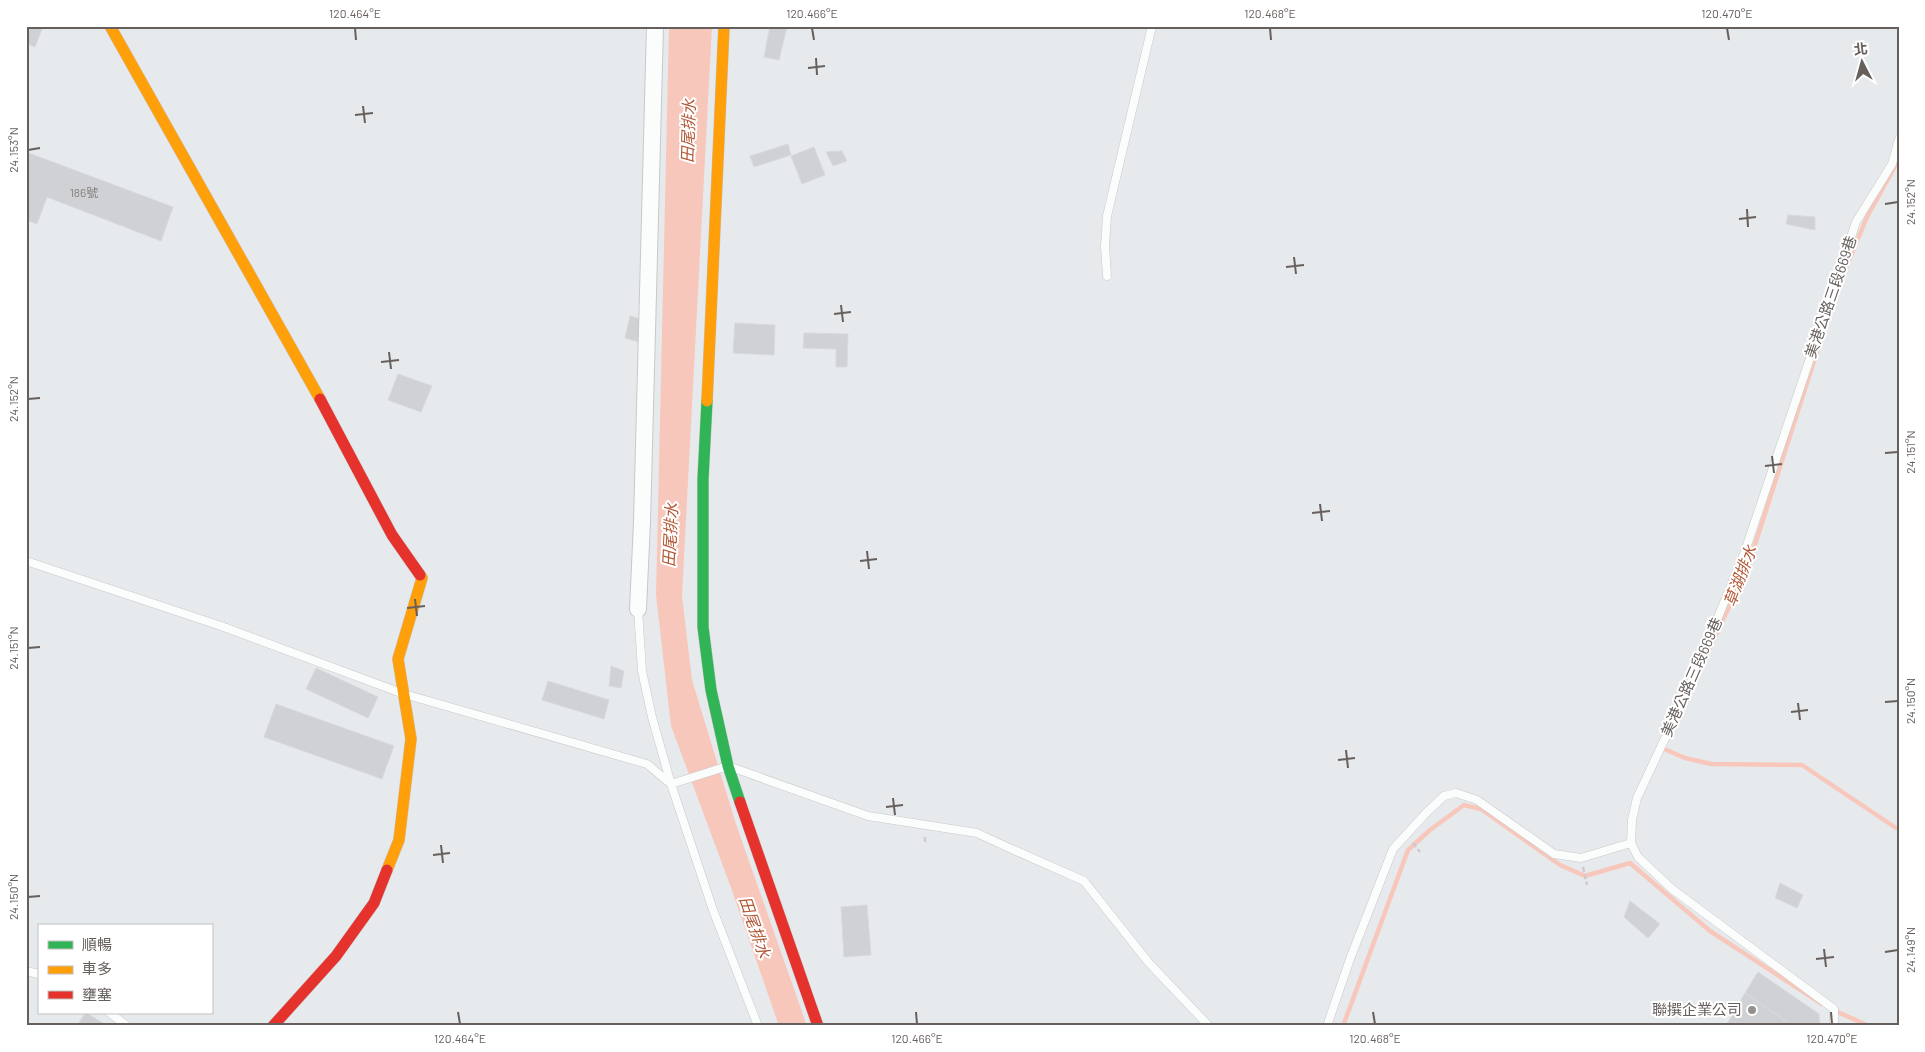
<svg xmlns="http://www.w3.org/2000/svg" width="1925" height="1052" viewBox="0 0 1925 1052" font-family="Barlow,'Noto Sans TC',sans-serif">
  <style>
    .water { fill: #f8c7bb }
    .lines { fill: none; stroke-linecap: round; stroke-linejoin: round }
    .stream { stroke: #f8c7bb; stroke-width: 4.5 }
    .building { fill: #d0d1d4; stroke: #d6dadc }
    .lane-casing { stroke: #c8c8c8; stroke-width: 9 }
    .street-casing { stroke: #c8c8c8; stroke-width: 18 }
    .fast-casing { stroke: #c7c6c7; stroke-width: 12 }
    .slow-casing { stroke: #c7c6c7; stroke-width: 12 }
    .jam-casing { stroke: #c7c6c7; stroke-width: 12 }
    .path { stroke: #d0c9cf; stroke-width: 2.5; stroke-dasharray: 5 2.5; stroke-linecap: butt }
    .lane { stroke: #fbfcfc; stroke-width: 8 }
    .street { stroke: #fbfcfc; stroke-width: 16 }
    .fast { stroke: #30b455; stroke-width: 11 }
    .slow { stroke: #ff9f0a; stroke-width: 11 }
    .jam { stroke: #e5322d; stroke-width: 11 }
    .ticks { fill: none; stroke: #665f5c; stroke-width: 2 }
    .poi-dot { fill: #93908f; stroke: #fff; stroke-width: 2 }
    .labels { text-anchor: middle; stroke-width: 4; stroke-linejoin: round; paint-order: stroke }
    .number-label { font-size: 12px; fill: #827d7b }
    .street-label { font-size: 15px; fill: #665f5c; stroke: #fff }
    .poi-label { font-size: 15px; fill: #665f5c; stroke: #fff; text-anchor: end }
    .water-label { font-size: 16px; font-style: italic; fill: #b25836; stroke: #fff }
    .neatline { fill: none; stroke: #665f5c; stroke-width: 2 }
    .ticks-label { font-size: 12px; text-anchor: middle; fill: #665f5c }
  </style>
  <rect width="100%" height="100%" fill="#e7eaed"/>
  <path class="water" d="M 669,26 L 712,26 L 682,596 L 692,680 L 736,824 L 807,1026 L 779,1026 L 730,885 L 671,726 L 656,595 Z"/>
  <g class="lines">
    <path class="stream" d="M 1839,284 L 1867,217 L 1899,159
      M 1707,653 L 1741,582 L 1752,554 L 1832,305
      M 1663,746 L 1662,748 L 1685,758 L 1711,764 L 1802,765 L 1899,830
      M 1833,1010 L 1869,1026
      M 1343,1026 L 1408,850 L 1430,830 L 1464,805 L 1481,809 L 1560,865 L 1585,876 L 1630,863 L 1710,931 L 1822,1004"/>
  </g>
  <path class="building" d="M 26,26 L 43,26 L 35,47 L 26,43 Z
    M 770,26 L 787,26 L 779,60 L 764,57 Z
    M 788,144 L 791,155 L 754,167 L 750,156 Z
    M 814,147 L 825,175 L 802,184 L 791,156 Z
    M 842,151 L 847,161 L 833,166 L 826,152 Z
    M 26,152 L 173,207 L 161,241 L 47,197 L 37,224 L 26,220 Z
    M 1788,215 L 1815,217 L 1815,230 L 1786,224 Z
    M 630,316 L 644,320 L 639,342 L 625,338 Z
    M 735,323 L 775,325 L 774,355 L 733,353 Z
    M 804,333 L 848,334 L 847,367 L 836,367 L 836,349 L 803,348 Z
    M 398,374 L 432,386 L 421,412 L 388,400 Z
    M 611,666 L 624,671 L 621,688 L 609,686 Z
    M 316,668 L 378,697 L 368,718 L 306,689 Z
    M 548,681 L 609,700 L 604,719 L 542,700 Z
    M 276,704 L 394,746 L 382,779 L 264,737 Z
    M 1780,883 L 1803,895 L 1797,908 L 1775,898 Z
    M 1630,901 L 1660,924 L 1648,938 L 1624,917 Z
    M 867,905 L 871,955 L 844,957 L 841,907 Z
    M 1758,972 L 1819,1014 L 1820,1026 L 1793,1026 L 1745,993 Z
    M 1745,993 L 1793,1026 L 1726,1026 Z
    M 85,1013 L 87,1013 L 107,1026 L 77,1026 Z"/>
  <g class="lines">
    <g class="lane-casing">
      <path id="lane" d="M 1107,276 L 1105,246 L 1107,216 L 1152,26
        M 26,561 L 221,626 L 404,694 L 647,764 L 671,784 L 728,766 L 868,816 L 977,833 L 1007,847 L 1084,881 L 1149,963 L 1209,1026
        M 638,609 L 642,671 L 652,717 L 671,784 L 713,910 L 758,1026
        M 26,971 L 39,974
        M 110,1013 L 127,1026
        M 1327,1026 L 1350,959 L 1393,849 L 1426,813 L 1444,796 L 1456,793 L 1477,800 L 1554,854 L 1581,858 L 1631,843
        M 1834,1026 L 1834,1009 L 1672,889 L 1638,857 L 1631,843 L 1632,820 L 1637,798 L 1691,683 L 1744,554 L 1856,222 L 1892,164 L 1899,139"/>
    </g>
    <g class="street-casing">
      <path id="street" d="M 638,609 L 642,522 L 655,26"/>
    </g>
    <g class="fast-casing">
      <path id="fast" d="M 707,401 L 703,479 L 703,627 L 711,690 L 728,766 L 740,802"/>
    </g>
    <g class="slow-casing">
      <path id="slow" d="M 110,26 L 320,399
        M 707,401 L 724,26
        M 387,870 L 399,840 L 411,739 L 398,659 L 422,578 L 420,575"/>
    </g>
    <g class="jam-casing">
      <path id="jam" d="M 320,399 L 392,535 L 420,575
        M 740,802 L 818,1026
        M 273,1026 L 336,956 L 374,903 L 387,870"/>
    </g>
    <path class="path" d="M 925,842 L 925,835
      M 1413,843 L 1420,852
      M 1583,867 L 1587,885"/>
    <use href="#lane" class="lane"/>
    <use href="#street" class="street"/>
    <use href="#fast" class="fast"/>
    <use href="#slow" class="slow"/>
    <use href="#jam" class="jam"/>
  </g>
  <path class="ticks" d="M 355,28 L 356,40M 812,28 L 814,40M 1270,28 L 1271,40M 1727,28 L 1729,40M 816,58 L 817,75M 808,68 L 825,66M 363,106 L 365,123M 355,115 L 373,113M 28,150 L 40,148M 1885,204 L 1898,202M 1747,209 L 1748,227M 1739,219 L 1756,217M 1294,257 L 1296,274M 1286,267 L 1304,265M 841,305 L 843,322M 834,314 L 851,312M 389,352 L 391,369M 381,362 L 399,360M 28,399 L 40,398M 1885,453 L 1898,452M 1772,456 L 1774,473M 1765,466 L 1782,464M 1320,504 L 1322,521M 1312,513 L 1330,511M 867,551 L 869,569M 860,561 L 877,559M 415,599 L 417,616M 407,608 L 425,606M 28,648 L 40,647M 1885,702 L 1898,701M 1798,703 L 1800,720M 1791,712 L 1808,710M 1346,750 L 1348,768M 1338,760 L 1355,758M 893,798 L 895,815M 886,807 L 903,805M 441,845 L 443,863M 433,855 L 450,853M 28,897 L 40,896M 1824,949 L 1826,967M 1885,952 L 1898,950M 1816,959 L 1834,957M 458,1012 L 460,1024M 916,1012 L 917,1024M 1373,1012 L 1375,1024M 1831,1012 L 1832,1024"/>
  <circle class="poi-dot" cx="1752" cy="1010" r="5"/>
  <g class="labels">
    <g class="number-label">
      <text x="84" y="197">186號</text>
    </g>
    <g class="street-label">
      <text transform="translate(1831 297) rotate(-71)" y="5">美港公路三段669巷</text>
      <text transform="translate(1692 677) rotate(-66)" y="5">美港公路三段669巷</text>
    </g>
    <g class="poi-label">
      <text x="1742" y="1015">聯撰企業公司</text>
    </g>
    <g class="water-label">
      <text transform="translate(688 131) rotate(-88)" y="6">田尾排水</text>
      <text transform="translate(670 535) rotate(-87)" y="6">田尾排水</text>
      <text transform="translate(1740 576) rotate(-69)" y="6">草湖排水</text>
      <text transform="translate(755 927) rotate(71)" y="6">田尾排水</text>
    </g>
  </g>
  <rect width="1925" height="1052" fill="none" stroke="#ffffff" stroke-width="55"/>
  <rect x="38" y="924" width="175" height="90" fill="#ffffff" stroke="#c2bfbe"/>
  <rect x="48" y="941" width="25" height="8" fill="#30b455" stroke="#c2bfbe"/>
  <text x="82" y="950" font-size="15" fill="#665f5c">順暢</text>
  <rect x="48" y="966" width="25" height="8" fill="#ff9f0a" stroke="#c2bfbe"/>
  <text x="82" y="974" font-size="15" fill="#665f5c">車多</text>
  <rect x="48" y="991" width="25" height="8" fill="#e5322d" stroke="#c2bfbe"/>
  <text x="82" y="1000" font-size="15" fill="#665f5c">壅塞</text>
  <g transform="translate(1862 62) rotate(354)" stroke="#ffffff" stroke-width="4" paint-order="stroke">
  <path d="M0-4L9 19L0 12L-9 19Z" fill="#665f5c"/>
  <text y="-8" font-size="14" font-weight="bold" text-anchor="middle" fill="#665f5c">北</text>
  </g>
  <rect x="28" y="28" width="1870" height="996" class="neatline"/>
  <g class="ticks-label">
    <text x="355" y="18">120.464°E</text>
    <text x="812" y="18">120.466°E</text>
    <text x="1270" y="18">120.468°E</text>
    <text x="1727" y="18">120.470°E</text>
    <text transform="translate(14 150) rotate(-90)" y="4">24.153°N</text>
    <text transform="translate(1911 202) rotate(-90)" y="4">24.152°N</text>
    <text transform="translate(14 399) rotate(-90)" y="4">24.152°N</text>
    <text transform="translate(1911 452) rotate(-90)" y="4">24.151°N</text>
    <text transform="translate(14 648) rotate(-90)" y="4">24.151°N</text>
    <text transform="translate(1911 701) rotate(-90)" y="4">24.150°N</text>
    <text transform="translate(14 897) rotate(-90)" y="4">24.150°N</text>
    <text transform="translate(1911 950) rotate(-90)" y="4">24.149°N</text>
    <text x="460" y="1043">120.464°E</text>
    <text x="917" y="1043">120.466°E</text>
    <text x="1375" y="1043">120.468°E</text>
    <text x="1832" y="1043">120.470°E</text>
  </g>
</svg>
